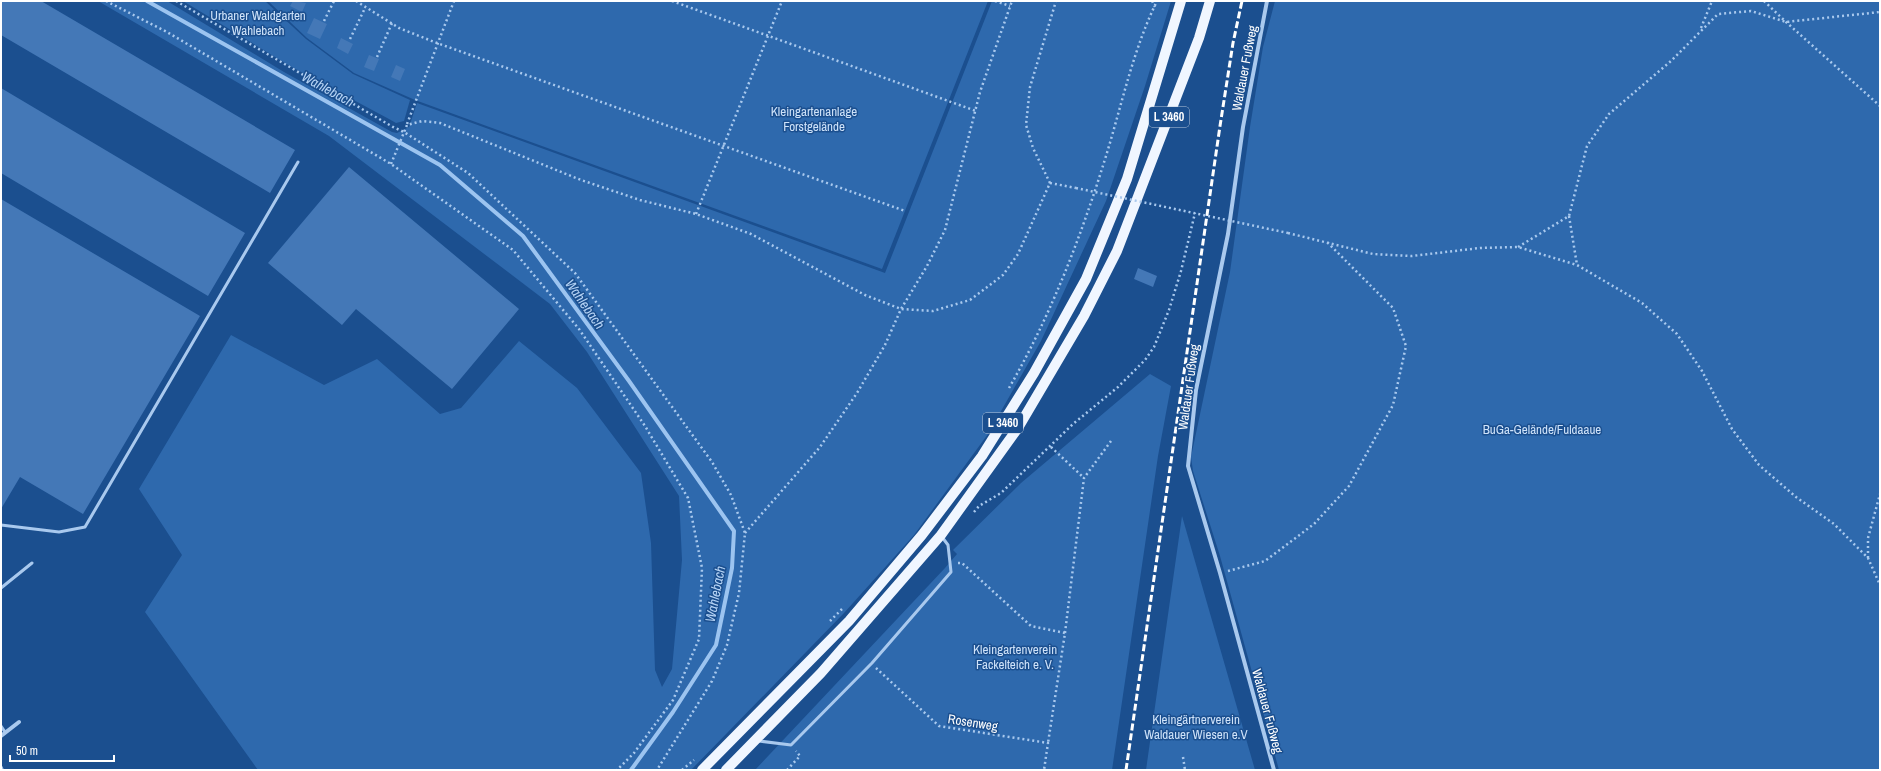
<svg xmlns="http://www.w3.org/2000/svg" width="1881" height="771" viewBox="0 0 1881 771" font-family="'Archivo Narrow',sans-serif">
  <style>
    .green { fill: #2e69ad }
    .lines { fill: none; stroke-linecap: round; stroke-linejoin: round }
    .stream { stroke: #9cc4f0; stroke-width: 4 }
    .building { fill: #4478b7 }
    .path { stroke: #a9c9ee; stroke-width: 2.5; stroke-dasharray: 2 3; stroke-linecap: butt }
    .lane { stroke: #a9c9ee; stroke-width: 3 }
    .street { stroke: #a9c9ee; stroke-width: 4 }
    .primary { stroke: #f0f6ff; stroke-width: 10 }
    .rail { stroke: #fff; stroke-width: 3; stroke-dasharray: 7 3; stroke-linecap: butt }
    .path-bridge { stroke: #a9c9ee; stroke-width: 2.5; stroke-dasharray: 2 3; stroke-linecap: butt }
    .labels { text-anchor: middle; stroke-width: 3; stroke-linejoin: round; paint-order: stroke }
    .shield { fill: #1b4f8f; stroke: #bbcadd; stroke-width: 1 }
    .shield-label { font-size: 12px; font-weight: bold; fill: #fff }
    .park-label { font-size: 13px; fill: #cfe3fa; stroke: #1b4f8f }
    .street-label { font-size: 13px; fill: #fff; stroke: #1b4f8f }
    .water-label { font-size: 14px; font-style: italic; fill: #b5d3f5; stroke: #1b4f8f }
  </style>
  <rect width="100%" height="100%" fill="#1b4f8f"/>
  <path class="green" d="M 98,1 L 167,1 L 284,72 L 392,132 L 397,133 L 409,127 L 417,103 L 885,273 L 992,1 L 1171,1 L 1145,86 L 1106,201 L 1041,341 L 988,434 L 914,535 L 844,613 L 691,770 L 258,770 L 145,612 L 182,555 L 139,489 L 231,335 L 324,385 L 377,359 L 440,414 L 461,408 L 519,341 L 577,388 L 641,473 L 651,543 L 655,670 L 662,687 L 672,669 L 682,560 L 679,496 L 587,352 L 550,304 L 329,136 Z
    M 183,1 L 265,1 L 306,39 L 353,74 L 410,100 L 404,121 L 396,123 L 389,119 L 290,66 Z
    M 268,1 L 988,1 L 882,269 L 415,100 L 354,73 L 307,38 Z
    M 1275,1 L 1880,1 L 1880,770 L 1279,770 L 1220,556 L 1193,471 L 1191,457 L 1230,272 L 1250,127 L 1263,47 Z
    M 1150,374 L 1171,386 L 1158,456 L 1112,770 L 755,770 L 945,568 L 957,554 L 953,550 L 1021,483 Z
    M 1182,516 L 1255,770 L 1146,770 Z"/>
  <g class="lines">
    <path class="stream" d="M 147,1 L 440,165 L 523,236 L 629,381 L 734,531 L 732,568 L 716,645 L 673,712 L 631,770"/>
  </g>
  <path class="building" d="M 1,1 L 41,1 L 295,150 L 270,193 L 1,35 Z
    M 293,1 L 306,3 L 302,12 L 290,6 Z
    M 314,18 L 327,24 L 320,39 L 307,33 Z
    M 341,38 L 353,44 L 348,54 L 337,48 Z
    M 369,55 L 379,59 L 374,71 L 364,67 Z
    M 396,65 L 405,69 L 400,81 L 391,77 Z
    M 1,88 L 245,233 L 208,296 L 1,173 Z
    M 349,167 L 519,309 L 452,389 L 356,309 L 342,325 L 268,263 Z
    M 1,199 L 200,316 L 83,514 L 20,477 L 1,509 Z
    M 1138,268 L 1157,276 L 1153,287 L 1134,279 Z"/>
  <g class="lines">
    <path class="path" d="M 106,1 L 167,32 L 391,164 L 513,250 L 579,329 L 645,426 L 688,498 L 702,568 L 699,639 L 673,700 L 634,753 L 617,770
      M 176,1 L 393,127 L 404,132 L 468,173 L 575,273 L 712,462 L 731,495 L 745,533 L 739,593 L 727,645 L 712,681 L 657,770
      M 356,1 L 399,28 L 437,43 L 905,211
      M 672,1 L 976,111
      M 995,1 L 1010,6
      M 1152,1 L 1155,7
      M 1764,1 L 1786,22 L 1880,106
      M 324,21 L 334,1
      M 1701,28 L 1712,1
      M 350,39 L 365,8
      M 377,57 L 392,23
      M 407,124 L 454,1
      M 391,164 L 407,125 L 422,121 L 440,123 L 581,180 L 640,200 L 696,214 L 751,234 L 865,295 L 901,309 L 933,311 L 970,300 L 1003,275 L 1018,254 L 1050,183
      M 1050,183 L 1033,148 L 1026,125 L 1030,87 L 1056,1
      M 1050,183 L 1076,188
      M 696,214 L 782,1
      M 1569,216 L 1577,265
      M 1288,233 L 1373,254 L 1412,256 L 1480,248 L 1518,247 L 1577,265 L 1642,303 L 1677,334 L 1702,371 L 1732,429 L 1759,465 L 1796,497 L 1834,524 L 1868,558 L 1880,585
      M 1518,247 L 1569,216 L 1587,146 L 1609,114 L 1671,61 L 1718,14 L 1751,11 L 1786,22 L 1880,12
      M 1009,388 C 1051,315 1081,237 1106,156 C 1122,104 1133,50 1157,1
      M 1051,447 L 1084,478
      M 974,512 L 979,506 L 1001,493 L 1073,424 L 1118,387 L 1145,360 L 1154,347 L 1169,310 L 1181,271 L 1195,213
      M 745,533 L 820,447 L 857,393 L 885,345 L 901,309 L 927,266 L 945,230 L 980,92 L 1012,1
      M 1868,558 L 1868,538 L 1880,494
      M 958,563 L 962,563 L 1031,626 L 1065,633 L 1048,743
      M 1228,571 L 1265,561 L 1314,524 L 1349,486 L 1393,405 L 1406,346 L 1393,308 L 1327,242
      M 830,621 L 842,609
      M 1065,633 L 1084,478 L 1111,441
      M 876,668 L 939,726 L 1048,743 L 1044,770
      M 1183,757 L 1185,770
      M 682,770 L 694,760
      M 787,770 L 800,756 L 796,751"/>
    <path class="lane" d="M 1,525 L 59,532 L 85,527 L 298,162
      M 1,588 L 32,563
      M 1,726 L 5,732
      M 759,741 L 791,745 L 872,663 L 951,572 L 948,545 L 942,537
      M 1,767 L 2,769"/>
    <path class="street" d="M 1267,1 L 1243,127 L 1228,234 L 1196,390 L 1188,466 L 1220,573 L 1274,770
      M 1,736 L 19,722"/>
    <path class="primary" d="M 702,770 L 849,621 L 922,535 L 982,456 L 1034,373 L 1086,279 L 1127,179 L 1181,1
      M 726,770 L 821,673 L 941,535 L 1018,428 L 1084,316 L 1117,251 L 1199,38 L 1210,1"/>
    <path class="rail" d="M 1126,770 L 1220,126 L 1233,43 L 1242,1"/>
    <path class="path-bridge" d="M 1076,188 L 1288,233"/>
  </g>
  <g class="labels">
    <g class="shield">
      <rect x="1149" y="107" width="40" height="20" rx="3"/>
      <rect x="983" y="413" width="40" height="20" rx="3"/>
    </g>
    <g class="shield-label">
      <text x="1169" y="121">L 3460</text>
      <text x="1003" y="427">L 3460</text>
    </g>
    <g class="park-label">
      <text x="258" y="20">Urbaner Waldgarten<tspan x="258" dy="15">Wahlebach</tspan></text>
      <text x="814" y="116">Kleingartenanlage<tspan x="814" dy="15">Forstgelände</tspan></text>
      <text x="1542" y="434">BuGa-Gelände/Fuldaaue</text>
      <text x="1015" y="654">Kleingartenverein<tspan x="1015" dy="15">Fackelteich e. V.</tspan></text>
      <text x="1196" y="724">Kleingärtnerverein<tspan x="1196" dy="15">Waldauer Wiesen e.V</tspan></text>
    </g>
    <g class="street-label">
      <text transform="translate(1244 68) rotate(-79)" y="5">Waldauer Fußweg</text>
      <text transform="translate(1188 387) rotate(-82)" y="5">Waldauer Fußweg</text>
      <text transform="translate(1268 711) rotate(75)" y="5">Waldauer Fußweg</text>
      <text transform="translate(973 722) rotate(9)" y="5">Rosenweg</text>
    </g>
    <g class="water-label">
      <text transform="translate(328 89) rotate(29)" y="5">Wahlebach</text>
      <text transform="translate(585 304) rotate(55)" y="5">Wahlebach</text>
      <text transform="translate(715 594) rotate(-79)" y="5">Wahlebach</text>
    </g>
  </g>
  <rect width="1881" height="771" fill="none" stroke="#ffffff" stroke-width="4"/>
  <path d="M10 755v6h104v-6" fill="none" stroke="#ffffff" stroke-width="2"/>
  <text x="16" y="755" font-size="12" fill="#ffffff" stroke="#1b4f8f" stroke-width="3" paint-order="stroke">50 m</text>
</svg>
